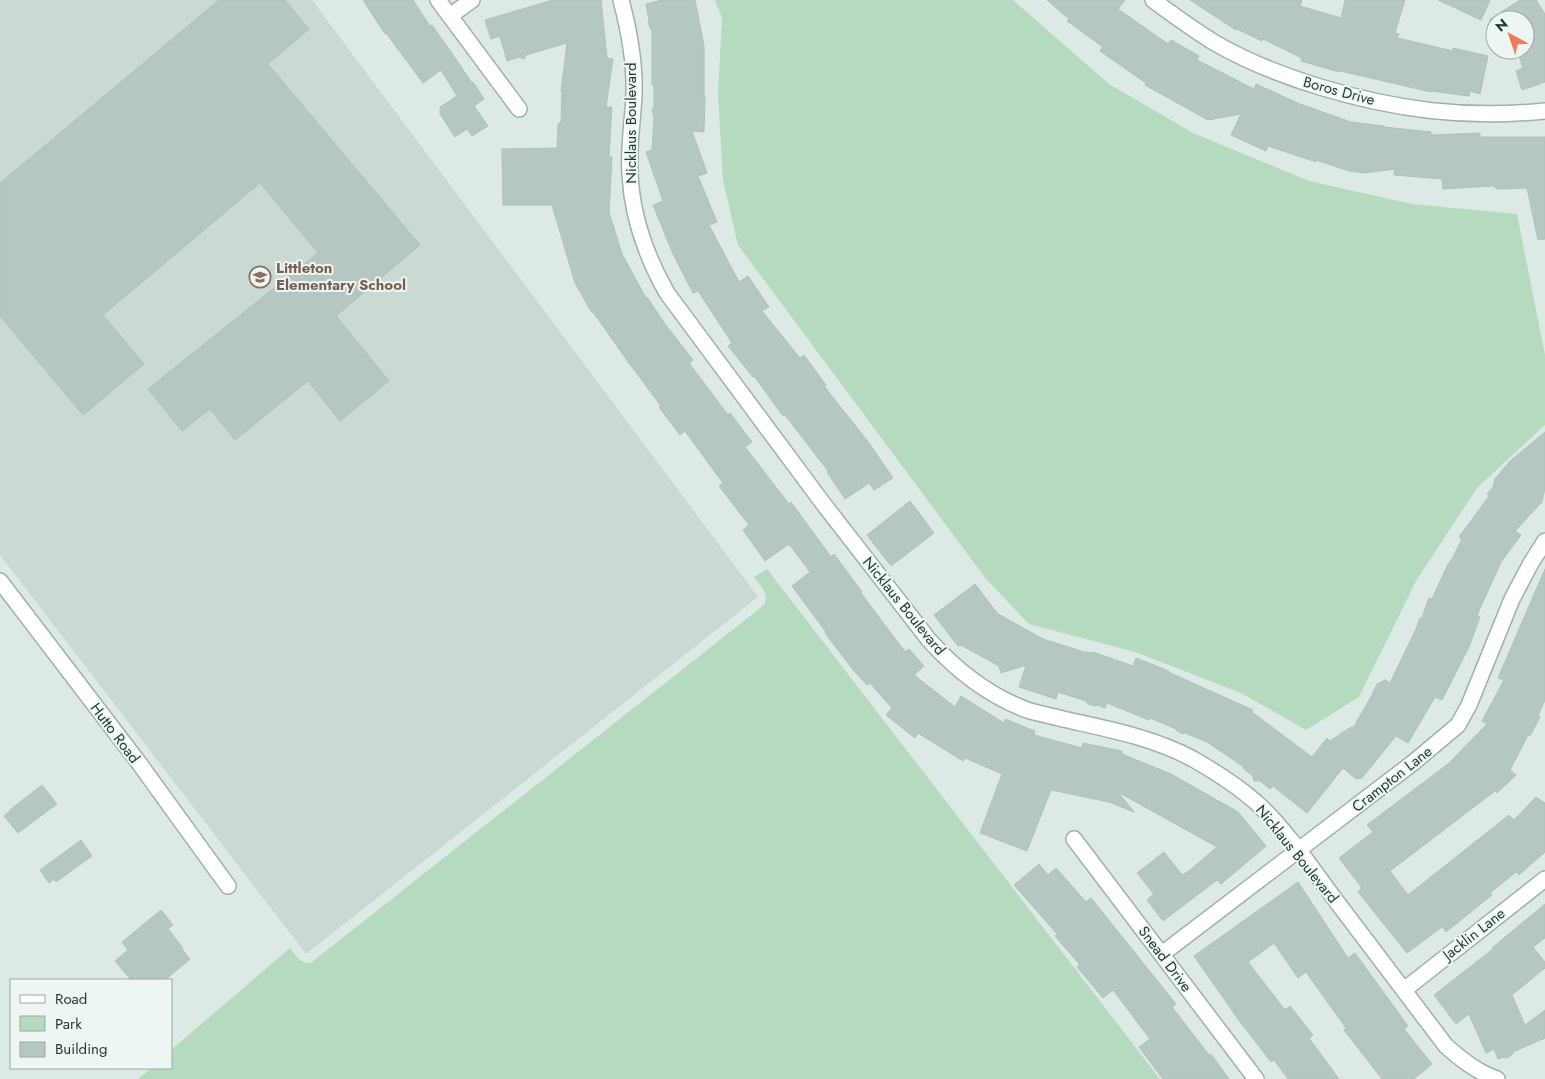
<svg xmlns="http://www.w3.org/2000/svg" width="1545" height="1079" viewBox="0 0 1545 1079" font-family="Jost,sans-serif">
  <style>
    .built { fill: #cbd9d3 }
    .green { fill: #b6dac0 }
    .building { fill: #b6c6c0; stroke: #b0c2bb }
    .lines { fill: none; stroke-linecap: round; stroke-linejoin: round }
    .minor-casing { stroke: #a0b0ab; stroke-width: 18 }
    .minor { stroke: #fff; stroke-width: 15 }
    .labels { text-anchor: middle; stroke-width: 4; stroke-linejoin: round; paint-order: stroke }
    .street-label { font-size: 15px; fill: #1f3831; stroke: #edf6f2 }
    .education-label { font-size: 15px; font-weight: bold; fill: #785e54; stroke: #edf6f2; text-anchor: start }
  </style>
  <rect width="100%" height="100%" fill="#dde9e4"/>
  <path class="built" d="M 0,0 L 312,0 L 758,597 L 306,954 L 0,555 Z"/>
  <path class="green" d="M 715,0 L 1013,0 L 1109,84 L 1193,133 L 1309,181 L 1412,204 L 1517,214 L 1545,355 L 1545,425 L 1477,488 L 1416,581 L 1359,697 L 1306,730 L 1241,693 L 1135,652 L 1029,624 L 986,579 L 738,245 L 723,180 L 718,94 L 722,18 Z
    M 767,569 L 1160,1079 L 138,1079 L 151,1068 L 171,1068 L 171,1050 L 290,948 C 296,955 301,966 312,962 L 764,605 C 770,594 760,586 754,577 Z"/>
  <path class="building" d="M 219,0 L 285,0 L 309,29 L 268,64 L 420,245 L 336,316 L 389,381 L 340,421 L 308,381 L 235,440 L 210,409 L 182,431 L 148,389 L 318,253 L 260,183 L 103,315 L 144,364 L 83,415 L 0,316 L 0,183 Z
    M 363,0 L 413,0 L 430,26 L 432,25 L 451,52 L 472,83 L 473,82 L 484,99 L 474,106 L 488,126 L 472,136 L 467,129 L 455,137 L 440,114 L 440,107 L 457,96 L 441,70 L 423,83 L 386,33 L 385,34 Z
    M 553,0 L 601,0 L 607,58 L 613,59 L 606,107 L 612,107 L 609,157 L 612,157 L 609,212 L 622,254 L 646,298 L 647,297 L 665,324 L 693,360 L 689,363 L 728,415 L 730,413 L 752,442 L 745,447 L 789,504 L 791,502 L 831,557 L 834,554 L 862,592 L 861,593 L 905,652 L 909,649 L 924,666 L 914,675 L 955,707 L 961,696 L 1004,723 L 1005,719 L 1035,731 L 1034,735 L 1082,748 L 1083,743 L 1122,751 L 1122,754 L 1171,774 L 1238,812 L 1266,846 L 1221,884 L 1217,880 L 1163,921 L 1147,900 L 1154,894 L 1137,873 L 1164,852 L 1182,875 L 1189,871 L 1217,847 L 1118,792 L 1134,812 L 1109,802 L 1051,790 L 1027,851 L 980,833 L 1002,774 L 965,758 L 963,761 L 918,733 L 915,738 L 886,715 L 892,708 L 870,683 L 867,685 L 854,671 L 825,633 L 826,632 L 792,586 L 810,572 L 789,544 L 765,561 L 743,530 L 749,525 L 719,486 L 723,483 L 685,431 L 680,435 L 659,407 L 661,406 L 629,363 L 593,312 L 592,313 L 575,283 L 552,205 L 503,205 L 502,149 L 557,148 L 558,124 L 561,122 L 562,91 L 561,91 L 567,43 L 526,55 L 524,59 L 519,57 L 507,61 L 500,36 L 491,39 L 485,20 Z
    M 662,0 L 695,0 L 704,46 L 704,97 L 705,97 L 704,132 L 692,131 L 707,173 L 698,176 L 717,222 L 709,225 L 739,282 L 748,276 L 769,307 L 762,311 L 800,358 L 804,355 L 826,385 L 824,386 L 869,443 L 893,478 L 874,490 L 869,483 L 845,499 L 827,472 L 828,471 L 785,415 L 783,416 L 754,376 L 753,377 L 728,346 L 732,343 L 698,291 L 693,293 L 673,254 L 653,205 L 663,201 L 646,152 L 652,150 L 654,118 L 652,110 L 654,107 L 654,85 L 652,85 L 652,31 L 648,23 L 649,20 L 646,4 Z
    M 1047,0 L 1125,0 L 1118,9 L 1168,44 L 1171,40 L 1199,56 L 1197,60 L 1254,89 L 1256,84 L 1300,104 L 1351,122 L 1384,126 L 1384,127 L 1431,132 L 1431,135 L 1480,133 L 1480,137 L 1545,137 L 1545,239 L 1538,240 L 1527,188 L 1497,189 L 1493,186 L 1443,189 L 1442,179 L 1394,175 L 1395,169 L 1365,173 L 1349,171 L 1316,160 L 1316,162 L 1268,146 L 1266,151 L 1231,135 L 1241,114 L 1208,120 L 1145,85 L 1146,83 L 1100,51 L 1103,47 L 1067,21 L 1069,19 Z
    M 1190,0 L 1302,0 L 1300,6 L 1341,18 L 1345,0 L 1405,0 L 1395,33 L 1399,34 L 1397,38 L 1453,51 L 1453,48 L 1488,56 L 1480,94 L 1470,91 L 1469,96 L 1431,91 L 1431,92 L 1340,71 L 1339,72 L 1301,61 L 1302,58 L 1263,39 L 1262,41 L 1237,29 L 1236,30 Z
    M 1438,0 L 1490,0 L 1481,20 Z
    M 1520,0 L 1536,0 L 1545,14 L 1545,82 L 1522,90 L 1516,71 L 1523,68 L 1519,56 L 1525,54 L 1525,20 L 1489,20 Z
    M 1545,432 L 1545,488 L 1542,502 L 1515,531 L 1521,535 L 1501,562 L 1477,615 L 1480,617 L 1469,647 L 1442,700 L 1435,697 L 1408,743 L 1396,736 L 1362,778 L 1356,779 L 1343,768 L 1307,813 L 1273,786 L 1270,789 L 1260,781 L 1254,781 L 1253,776 L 1243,768 L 1244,767 L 1207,742 L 1185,733 L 1183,734 L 1177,731 L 1176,729 L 1150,718 L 1149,720 L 1107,703 L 1105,708 L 1098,705 L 1095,706 L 1088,704 L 1086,701 L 1058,692 L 1056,699 L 1019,687 L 1026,665 L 1001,673 L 999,666 L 961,645 L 958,646 L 934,615 L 975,584 L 998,614 L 1043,639 L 1084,652 L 1096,653 L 1133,666 L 1136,658 L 1169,671 L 1168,672 L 1253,710 L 1252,712 L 1312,757 L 1327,738 L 1330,741 L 1351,727 L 1353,728 L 1372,695 L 1377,684 L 1385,680 L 1390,683 L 1416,629 L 1420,618 L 1422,618 L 1429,598 L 1432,599 L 1448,564 L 1452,559 L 1462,539 L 1459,537 L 1489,496 L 1487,494 L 1493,487 L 1495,479 L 1510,461 Z
    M 910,501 L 934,533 L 891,566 L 867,535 Z
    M 1545,569 L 1545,700 L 1538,716 L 1540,717 L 1530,736 L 1528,735 L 1510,770 L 1516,775 L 1497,793 L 1495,791 L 1390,871 L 1408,895 L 1509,815 L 1514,820 L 1536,797 L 1545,803 L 1545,852 L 1519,875 L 1516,872 L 1490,893 L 1492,895 L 1446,932 L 1442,927 L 1407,953 L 1358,892 L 1362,888 L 1339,858 L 1373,832 L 1367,825 L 1448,764 L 1487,724 L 1482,721 L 1504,680 L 1498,678 Z
    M 42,785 L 57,804 L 18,833 L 4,816 L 11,810 L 11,809 Z
    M 81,840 L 92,856 L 56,882 L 54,879 L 49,883 L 40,870 Z
    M 1039,864 L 1048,875 L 1056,868 L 1086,902 L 1091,898 L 1176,1004 L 1172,1007 L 1209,1055 L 1211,1054 L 1229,1079 L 1163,1079 L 1139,1047 L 1150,1039 L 1113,990 L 1103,998 L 1077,967 L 1080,965 L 1055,936 L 1057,934 L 1014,885 Z
    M 1298,882 L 1348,958 L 1355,953 L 1408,1026 L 1404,1029 L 1432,1064 L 1414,1079 L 1382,1079 L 1344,1030 L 1346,1028 L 1306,972 L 1298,978 L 1274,943 L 1248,962 L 1285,1010 L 1290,1006 L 1313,1035 L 1309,1038 L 1339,1079 L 1288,1079 L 1274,1060 L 1271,1062 L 1238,1019 L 1194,956 Z
    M 1545,904 L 1545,938 L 1533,947 L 1545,962 L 1545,968 L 1512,995 L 1525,1025 L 1545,1010 L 1545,1038 L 1513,1052 L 1512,1055 L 1506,1058 L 1503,1057 L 1498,1059 L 1494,1049 L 1486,1053 L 1469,1014 L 1456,1024 L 1434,995 L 1493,949 L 1492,948 Z
    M 161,910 L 173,925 L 168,929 L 183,948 L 182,949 L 190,959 L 165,980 L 131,980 L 115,961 L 128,950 L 122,942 Z"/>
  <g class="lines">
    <g class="minor-casing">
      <path id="minor" d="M 438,0 L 519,109
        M 621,0 C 629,30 635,63 634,94 C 633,121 628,147 630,174 C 632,217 646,256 667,293 L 822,502 L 929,640 C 957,671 990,697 1030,711 C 1041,714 1052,716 1063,719 C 1107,729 1152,737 1193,759 C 1214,771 1240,788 1258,804 C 1291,835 1316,875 1343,910 C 1378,956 1412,1001 1446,1046 C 1462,1060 1477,1072 1497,1079
        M 1153,0 C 1173,15 1194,30 1215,43 C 1248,62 1284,76 1320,87 C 1396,110 1466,119 1545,111
        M 450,16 L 472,0
        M 0,581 L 139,763 L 228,886
        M 1074,839 L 1256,1079
        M 1162,954 L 1414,762 L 1458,725 L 1469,705 L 1512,599 L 1531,563 L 1545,541
        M 1404,990 L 1545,879"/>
    </g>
    <use href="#minor" class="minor"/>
  </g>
  <defs>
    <g id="school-ring" transform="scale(1.125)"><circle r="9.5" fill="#edf6f2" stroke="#8d6e63" stroke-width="1.5"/><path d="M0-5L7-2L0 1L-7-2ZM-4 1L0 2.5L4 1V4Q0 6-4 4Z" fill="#8d6e63"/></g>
  </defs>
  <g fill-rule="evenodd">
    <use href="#school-ring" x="260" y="277"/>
  </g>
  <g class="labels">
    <g class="street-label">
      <text transform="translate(1339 91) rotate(15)" y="5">Boros Drive</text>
      <text transform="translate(631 123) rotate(-90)" y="5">Nicklaus Boulevard</text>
      <text transform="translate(904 606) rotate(51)" y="5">Nicklaus Boulevard</text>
      <text transform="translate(115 733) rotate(53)" y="5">Hutto Road</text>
      <text transform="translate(1392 779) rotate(-38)" y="5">Crampton Lane</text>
      <text transform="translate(1297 854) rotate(51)" y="5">Nicklaus Boulevard</text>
      <text transform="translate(1474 934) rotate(-38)" y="5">Jacklin Lane</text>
      <text transform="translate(1165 959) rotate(53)" y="5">Snead Drive</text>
    </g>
    <g class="education-label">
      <text x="276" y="273">Littleton<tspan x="276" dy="17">Elementary School</tspan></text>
    </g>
  </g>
  <rect x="10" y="979" width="162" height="90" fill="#edf6f2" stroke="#9baaa5"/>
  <rect x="20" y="995" width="25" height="8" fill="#ffffff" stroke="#9baaa5"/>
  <text x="55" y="1004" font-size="15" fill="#1f3831">Road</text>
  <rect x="20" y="1016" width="25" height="15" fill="#b6dac0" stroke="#9baaa5"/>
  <text x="55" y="1029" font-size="15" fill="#1f3831">Park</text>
  <rect x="20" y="1042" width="25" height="15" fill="#b6c6c0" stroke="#9baaa5"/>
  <text x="55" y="1054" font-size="15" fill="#1f3831">Building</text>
  <g transform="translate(1510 35) rotate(320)"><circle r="24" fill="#edf6f2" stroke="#9baaa5"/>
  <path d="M0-4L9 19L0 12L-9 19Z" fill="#ef7c55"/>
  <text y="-8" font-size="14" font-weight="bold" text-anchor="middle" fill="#1f3831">N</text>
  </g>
</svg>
